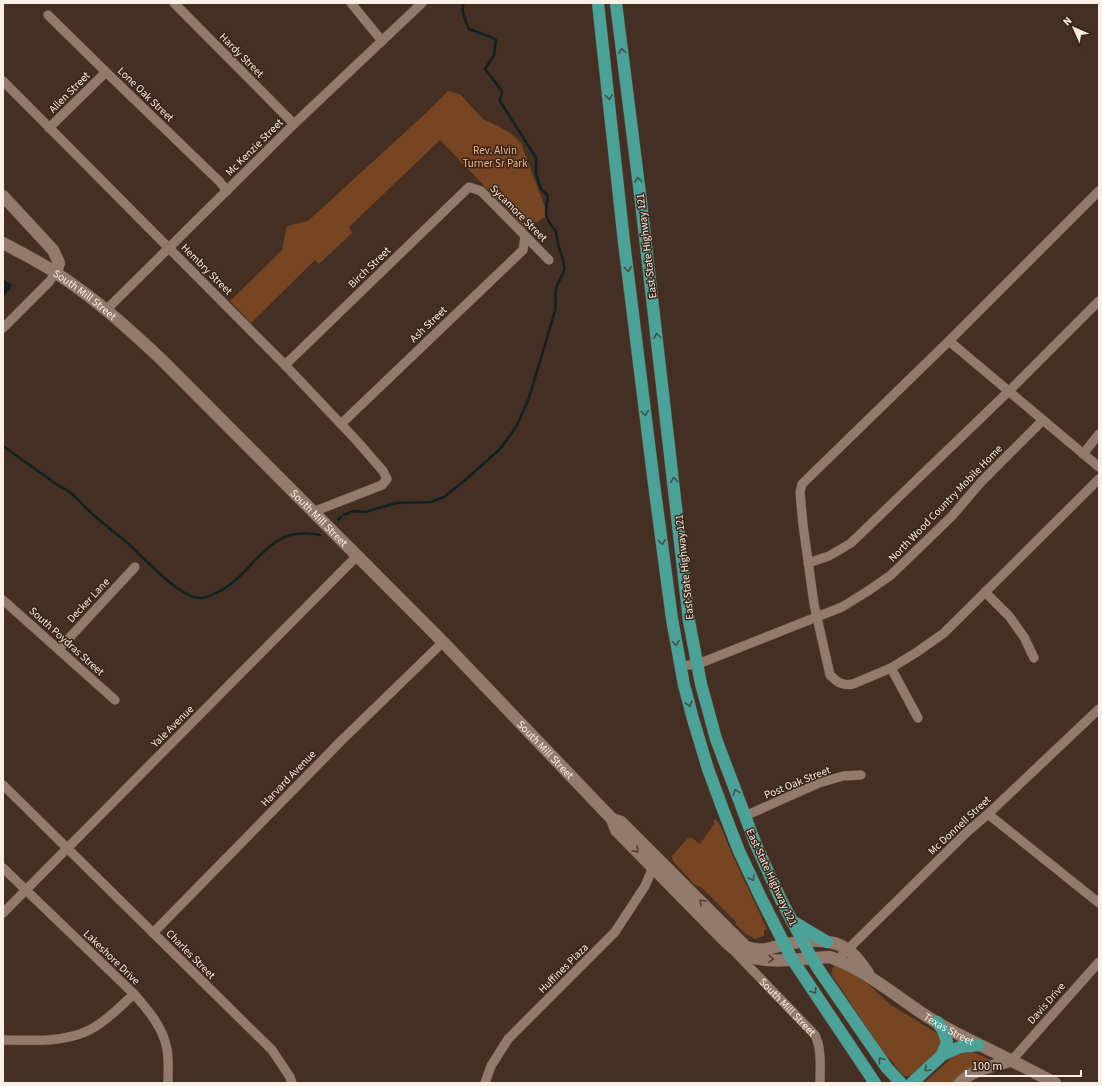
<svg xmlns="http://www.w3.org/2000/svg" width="1102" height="1086" viewBox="0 0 1102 1086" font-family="'Source Sans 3',sans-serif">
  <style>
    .green { fill: #774521 }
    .water { fill: #0f2221 }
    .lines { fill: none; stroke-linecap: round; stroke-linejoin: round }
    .stream { stroke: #0f2221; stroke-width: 2.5 }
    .street-casing { stroke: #5c4b3f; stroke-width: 10 }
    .secondary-casing { stroke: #5c4b3f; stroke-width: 13 }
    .primary-casing { stroke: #5c4b3f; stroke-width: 13 }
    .street { stroke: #927b6c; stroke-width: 9 }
    .secondary { stroke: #927b6c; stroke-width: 12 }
    .primary { stroke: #4ba299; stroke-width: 12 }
    .oneway { stroke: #3f5145 }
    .oneway2 { stroke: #4f3a2d }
    .labels { text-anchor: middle; stroke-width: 3; stroke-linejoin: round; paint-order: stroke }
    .street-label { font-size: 11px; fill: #fcefe6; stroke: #392518 }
    .park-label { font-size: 11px; fill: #f6b68e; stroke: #392518 }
  </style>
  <rect width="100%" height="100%" fill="#442f22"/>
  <path class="green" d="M 448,91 L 460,94 L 483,119 L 498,126 L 512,134 L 521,143 L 548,215 L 526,229 L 440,140 L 349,227 L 352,233 L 319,264 L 315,260 L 251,323 L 230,301 L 282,250 L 287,226 L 308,221 L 426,113 Z
    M 714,819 L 718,822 L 721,827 L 732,854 L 767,929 L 764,930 L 764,936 L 755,939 L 745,933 L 735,924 L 736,922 L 701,887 L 695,885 L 673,861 L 672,856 L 688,838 L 692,838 L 700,844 L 714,824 Z
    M 838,965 L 857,974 L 891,1005 L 942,1036 L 943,1047 C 933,1058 920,1079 904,1076 L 881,1049 L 831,974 L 833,967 Z
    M 971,1051 L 996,1062 L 956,1083 L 924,1083 L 955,1055 Z"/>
  <path class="water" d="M 3,279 L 12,285 L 10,289 L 3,297 Z"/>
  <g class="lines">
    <path class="stream" d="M 3,446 L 59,486 C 71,491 76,498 85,507 C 99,521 116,533 131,546 C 146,560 181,599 201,598 C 206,598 212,595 216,593 C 255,576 265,523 320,535
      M 344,515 L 353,511 L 365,512 L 396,503 L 431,502 L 444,497 L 464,481 L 499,450 L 509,437 L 517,425 L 529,398 L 555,311 C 556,304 555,296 556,289 C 558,280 566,274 564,265 C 562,252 556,244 556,231 C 544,218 545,213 548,196 L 541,189 L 536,174 L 536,158 L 500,101 L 502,91 L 485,69 L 494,55 L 496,40 L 493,38 L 469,29 C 466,20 460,12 464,3
      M 338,520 L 341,517"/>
    <g class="street-casing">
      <g id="street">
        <path d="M 174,3 L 294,124"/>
        <path d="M 351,3 L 382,41"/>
        <path d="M 48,15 L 106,72 L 220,182 L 227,191"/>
        <path d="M 3,81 L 285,365 L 357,441 L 383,471 L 387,479 L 382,485 L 313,512"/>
        <path d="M 49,128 L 106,72"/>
        <path d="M 1099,191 L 949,341 L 802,484 L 800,492 L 803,525 L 814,604 L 830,675 C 837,682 842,686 853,684 L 891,668 L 917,652 L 944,633 L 1099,479"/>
        <path d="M 106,310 L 294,124 L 422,3"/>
        <path d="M 3,328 L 49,282 L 56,272"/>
        <path d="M 949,341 L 1099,467"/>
        <path d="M 285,365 L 469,187 L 481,191 L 549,260"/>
        <path d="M 341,424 L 523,250 L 525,237"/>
        <path d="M 1083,454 L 1099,434"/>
        <path d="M 808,563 L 829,556 L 851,543 L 1009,391 L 1099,301"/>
        <path d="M 985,592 L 1009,616 L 1024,637 L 1034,658"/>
        <path d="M 3,600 L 115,700"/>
        <path d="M 59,649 L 135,567"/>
        <path d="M 680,666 L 698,664 L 842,607 L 868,591 L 891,575 L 952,516 L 981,482 L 1043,420"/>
        <path d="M 891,668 L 918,718"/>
        <path d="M 3,785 L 272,1050 L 290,1077 L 292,1083"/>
        <path d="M 988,814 L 1099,903"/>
        <path d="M 745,816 L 819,783 L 843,776 L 861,775"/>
        <path d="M 3,868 L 134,994 C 148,1010 163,1027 167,1049 C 169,1060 168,1072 168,1083"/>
        <path d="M 3,913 L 358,555"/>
        <path d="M 153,933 L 342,740 L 443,642"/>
        <path id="s1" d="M 735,952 L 815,1035 C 822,1050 820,1067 820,1083"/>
        <path d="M 837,960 L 967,832 L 988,814 L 1099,709"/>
        <path d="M 3,1040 C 30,1040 59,1043 85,1032 C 101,1026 121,1006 134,994"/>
        <path d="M 1012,1060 L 1099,962"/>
        <path d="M 485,1083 L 491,1066 L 508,1039 L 615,932 L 645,886 L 653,867"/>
      </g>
    </g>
    <g class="secondary-casing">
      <g id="secondary">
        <path d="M 3,196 L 53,250 L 59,263 L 56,272"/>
        <path id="s2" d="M 3,243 C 21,253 40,262 56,273 C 95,298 129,329 162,360 L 443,642 L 612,819 L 616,830 L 723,939 C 727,943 732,948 737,951 C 764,967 801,958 830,957 C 868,971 898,998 931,1019 C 957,1035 985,1047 1012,1061 C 1027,1068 1041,1076 1055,1083"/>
        <path d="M 612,819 L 621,822 L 746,947 C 761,952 768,949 782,945 C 802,941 831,936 848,950 C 857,956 862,965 868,973"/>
        <path d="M 960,1083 C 972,1069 995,1066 1012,1060"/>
      </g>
    </g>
    <g class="primary-casing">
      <path id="primary" d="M 598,3 L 624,242 L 654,484 L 672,619 L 684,685 L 693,719 L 708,769 L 722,807 L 739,851 L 761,898 L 792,959 L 875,1083
        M 616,3 L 641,202 L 689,621 L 701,684 L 716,739 L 756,845 L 781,900 L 811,957 L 819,970 L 887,1068 L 901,1083
        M 792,921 L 827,942
        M 937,1022 L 943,1030 L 947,1042 L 942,1055
        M 912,1083 L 942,1055 L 960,1047 L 978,1045"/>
    </g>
    <use href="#street" class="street"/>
    <use href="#secondary" class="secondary"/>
    <use href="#primary" class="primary"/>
  </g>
  <defs><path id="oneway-chevron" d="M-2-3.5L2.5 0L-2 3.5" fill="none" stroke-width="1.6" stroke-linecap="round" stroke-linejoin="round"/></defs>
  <g class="oneway">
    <use href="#oneway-chevron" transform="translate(622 51) rotate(-97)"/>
    <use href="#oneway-chevron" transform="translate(609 97) rotate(84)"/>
    <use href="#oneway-chevron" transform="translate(638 180) rotate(-97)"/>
    <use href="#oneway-chevron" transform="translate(628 269) rotate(83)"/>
    <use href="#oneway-chevron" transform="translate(657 336) rotate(-97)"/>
    <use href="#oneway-chevron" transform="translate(645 413) rotate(82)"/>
    <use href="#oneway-chevron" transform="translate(674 480) rotate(-97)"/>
    <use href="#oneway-chevron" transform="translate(662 542) rotate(82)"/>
    <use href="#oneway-chevron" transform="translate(676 643) rotate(81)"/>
    <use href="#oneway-chevron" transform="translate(689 704) rotate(76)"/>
    <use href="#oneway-chevron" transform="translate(736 792) rotate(-110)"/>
    <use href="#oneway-chevron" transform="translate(752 878) rotate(65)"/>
    <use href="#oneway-chevron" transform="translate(814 991) rotate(56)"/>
    <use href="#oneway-chevron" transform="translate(881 1060) rotate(-126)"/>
    <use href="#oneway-chevron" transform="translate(927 1069) rotate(137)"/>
  </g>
  <g class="oneway2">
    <use href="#oneway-chevron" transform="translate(636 850) rotate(45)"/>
    <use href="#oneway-chevron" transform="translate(702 902) rotate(-135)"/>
    <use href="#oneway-chevron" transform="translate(771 959) rotate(2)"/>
  </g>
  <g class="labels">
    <g class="street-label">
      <text transform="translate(242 55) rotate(45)" y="4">Hardy Street</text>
      <text transform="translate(69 92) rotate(-45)" y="4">Allen Street</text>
      <text transform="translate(146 94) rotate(44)" y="4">Lone Oak Street</text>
      <text transform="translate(254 147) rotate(-45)" y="4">Mc Kenzie Street</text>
      <text transform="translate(519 213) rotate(45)" y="4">Sycamore Street</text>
      <text transform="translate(646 246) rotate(-97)" y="4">East State Highway 121</text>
      <text transform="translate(369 267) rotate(-44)" y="4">Birch Street</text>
      <text transform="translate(207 269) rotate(45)" y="4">Hembry Street</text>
      <text dy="4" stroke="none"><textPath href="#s2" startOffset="97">South Mill Street</textPath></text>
      <text transform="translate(428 324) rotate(-44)" y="4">Ash Street</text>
      <text transform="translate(945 503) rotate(-46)" y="4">North Wood Country Mobile Home</text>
      <text dy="4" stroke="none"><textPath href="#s2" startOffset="421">South Mill Street</textPath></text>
      <text transform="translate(684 567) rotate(-96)" y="4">East State Highway 121</text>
      <text transform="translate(88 600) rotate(-47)" y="4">Decker Lane</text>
      <text transform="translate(67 641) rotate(42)" y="4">South Poydras Street</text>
      <text transform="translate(172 726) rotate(-45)" y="4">Yale Avenue</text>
      <text dy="4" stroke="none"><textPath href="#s2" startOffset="745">South Mill Street</textPath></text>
      <text transform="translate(288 778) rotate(-46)" y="4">Harvard Avenue</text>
      <text transform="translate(797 782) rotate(-22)" y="4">Post Oak Street</text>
      <text transform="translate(959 825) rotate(-43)" y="4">Mc Donnell Street</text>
      <text transform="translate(772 877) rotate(65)" y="4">East State Highway 121</text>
      <text transform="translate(191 954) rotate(45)" y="4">Charles Street</text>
      <text transform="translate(112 957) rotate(44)" y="4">Lakeshore Drive</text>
      <text transform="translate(563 968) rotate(-45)" y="4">Huffines Plaza</text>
      <text transform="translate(1046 1003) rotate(-49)" y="4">Davis Drive</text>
      <text dy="4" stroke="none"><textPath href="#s1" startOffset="76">South Mill Street</textPath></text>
      <text dy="4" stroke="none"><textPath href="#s2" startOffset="1258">Texas Street</textPath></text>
    </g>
    <g class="park-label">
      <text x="495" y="154">Rev. Alvin<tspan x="495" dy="13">Turner Sr Park</tspan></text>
    </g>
  </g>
  <rect width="1102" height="1086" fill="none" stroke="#fcefe6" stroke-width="8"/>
  <g transform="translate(1074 28) rotate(315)" stroke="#392518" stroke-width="3" paint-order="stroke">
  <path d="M0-3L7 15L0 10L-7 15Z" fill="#fcefe6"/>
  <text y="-6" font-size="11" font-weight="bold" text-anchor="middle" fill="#fcefe6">N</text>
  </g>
  <path d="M966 1070v6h115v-6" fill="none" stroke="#fcefe6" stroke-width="2"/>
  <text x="972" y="1070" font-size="12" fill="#fcefe6" stroke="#392518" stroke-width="3" paint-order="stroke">100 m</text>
</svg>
